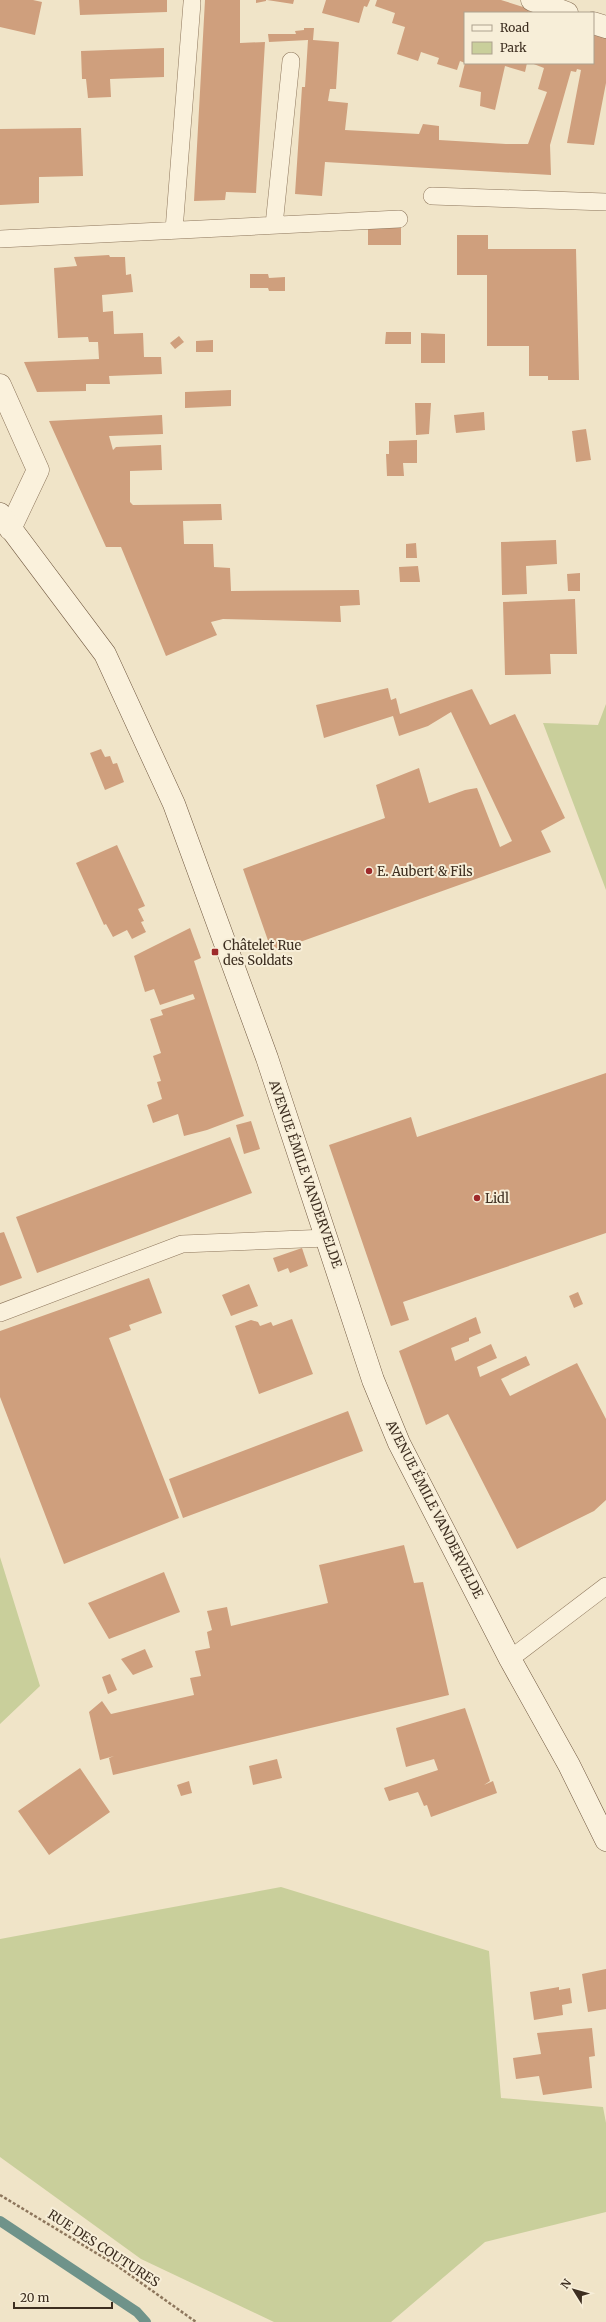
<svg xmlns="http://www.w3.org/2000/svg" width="606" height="2322" viewBox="0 0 606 2322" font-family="Merriweather,serif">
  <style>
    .green { fill: #c9cf9b }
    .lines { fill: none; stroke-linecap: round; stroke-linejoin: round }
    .stream { stroke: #6f938a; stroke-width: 10 }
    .building { fill: #cf9f7d }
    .lane-casing { stroke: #8d765c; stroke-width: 18 }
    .street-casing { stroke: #8d765c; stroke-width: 23 }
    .secondary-casing { stroke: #6f573f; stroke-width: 23 }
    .path { stroke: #8d765c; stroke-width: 2.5; stroke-dasharray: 3 2; stroke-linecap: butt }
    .lane { stroke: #faf1dc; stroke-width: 17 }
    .street { stroke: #faf1dc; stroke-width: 22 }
    .secondary { stroke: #faf1dc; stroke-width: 22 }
    .poi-dot { fill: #9e2a2b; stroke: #f7eed8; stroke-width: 1.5 }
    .labels { text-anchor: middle; stroke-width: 4; stroke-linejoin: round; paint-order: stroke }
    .poi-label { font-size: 13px; fill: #3d2e20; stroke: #f7eed8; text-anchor: start }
    .street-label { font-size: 13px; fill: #3d2e20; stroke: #f7eed8 }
  </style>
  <rect width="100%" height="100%" fill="#f0e4c8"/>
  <path class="green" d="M 606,704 L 606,890 L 543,723 L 598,725 Z
    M 0,1557 L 40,1686 L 0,1724 Z
    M 281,1887 L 489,1951 L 501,2098 L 603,2107 L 606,2123 L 606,2212 L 485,2242 L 391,2322 L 274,2322 L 141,2259 L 0,2157 L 0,1939 Z"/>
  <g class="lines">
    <path class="stream" d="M 0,2221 L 137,2312 L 146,2322"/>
  </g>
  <path class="building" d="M 0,0 L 33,0 L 42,2 L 35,35 L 0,27 Z
    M 79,0 L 167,0 L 167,12 L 80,15 Z
    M 205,0 L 240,0 L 240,43 L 265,42 L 256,193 L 226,192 L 225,200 L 194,201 Z
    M 256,0 L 266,0 L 266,1 L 256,3 Z
    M 267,0 L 294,0 L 293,4 Z
    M 326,0 L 370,0 L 367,7 L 364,6 L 359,23 L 322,13 Z
    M 377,0 L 501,0 L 542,13 L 465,13 L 465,63 L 460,61 L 457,70 L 437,64 L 439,58 L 421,52 L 418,61 L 397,54 L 405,27 L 392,23 L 395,13 L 375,6 Z
    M 304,28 L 314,28 L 313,40 L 339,42 L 336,89 L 330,89 L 328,101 L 348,103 L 345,130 L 419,134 L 423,124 L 439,126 L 439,140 L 506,144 L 528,144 L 547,92 L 538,89 L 544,68 L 531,63 L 593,63 L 593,30 L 606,34 L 606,83 L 594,145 L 567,143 L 581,70 L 577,69 L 576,72 L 571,71 L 550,145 L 551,175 L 325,162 L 322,196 L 295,194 L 302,87 L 305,87 L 308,40 L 269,42 L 268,34 L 296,34 L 295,31 L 304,30 Z
    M 164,48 L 164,77 L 110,79 L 111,97 L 88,98 L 86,79 L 82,79 L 81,51 Z
    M 465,63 L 527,63 L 525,72 L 505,66 L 495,110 L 480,106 L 481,92 L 459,87 Z
    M 81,128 L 83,176 L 39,177 L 39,203 L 0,205 L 0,129 Z
    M 368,222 L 401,222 L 401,245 L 368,245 Z
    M 457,235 L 488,235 L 488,249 L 576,249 L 579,380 L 548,380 L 548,376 L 529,376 L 529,346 L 487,346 L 487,275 L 457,275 Z
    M 109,255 L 110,257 L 125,257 L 126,275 L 131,274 L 133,292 L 102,295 L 103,312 L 113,311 L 114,334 L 143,333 L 144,357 L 161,357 L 162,374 L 109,376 L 110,384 L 86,384 L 86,391 L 37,392 L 24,362 L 99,359 L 98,342 L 89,342 L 88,337 L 58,338 L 54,268 L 77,266 L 74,257 Z
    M 250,274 L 268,274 L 269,278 L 285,277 L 285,291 L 269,291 L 268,288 L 250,288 Z
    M 386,332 L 411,332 L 411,344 L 385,344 Z
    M 421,333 L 445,334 L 445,363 L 421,363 Z
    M 179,336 L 184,342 L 175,349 L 170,343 Z
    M 213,340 L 213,352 L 196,352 L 196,341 Z
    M 231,390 L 231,406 L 185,408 L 185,392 Z
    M 415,403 L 431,403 L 429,434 L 416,435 Z
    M 484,412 L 485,430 L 456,433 L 454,415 Z
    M 162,415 L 163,434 L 109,436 L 113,450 L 116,447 L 161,445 L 162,470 L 130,471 L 130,502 L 133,505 L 221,504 L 222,520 L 183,521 L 184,544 L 213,544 L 214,567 L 230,568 L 231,591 L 359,590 L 360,605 L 340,606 L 341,622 L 223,619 L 211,622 L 217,635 L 166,656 L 121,547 L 106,547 L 49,421 Z
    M 586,429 L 591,460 L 576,462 L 572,431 Z
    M 417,440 L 417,463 L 403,463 L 404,476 L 387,476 L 386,454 L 389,454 L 389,441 Z
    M 556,540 L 557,564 L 526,566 L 527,594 L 502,595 L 501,542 Z
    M 416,543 L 417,558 L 406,558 L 406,544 Z
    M 418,566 L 420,582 L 400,582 L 399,567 Z
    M 580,573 L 580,591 L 568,591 L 567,574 Z
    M 575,599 L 577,654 L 550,654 L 551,674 L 505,675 L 503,602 Z
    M 388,688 L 391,700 L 396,698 L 400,714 L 472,689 L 490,725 L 515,714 L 565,818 L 541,831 L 551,852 L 272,952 L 243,869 L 385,818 L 376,785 L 419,768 L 429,803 L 465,790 L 477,788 L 500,847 L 512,841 L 451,712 L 428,726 L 399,736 L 393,716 L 324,738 L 316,705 Z
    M 101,749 L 105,757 L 110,756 L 113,764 L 117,763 L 124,782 L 105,790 L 90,753 Z
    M 117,845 L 145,906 L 138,909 L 144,921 L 141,922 L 146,932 L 132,939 L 127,930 L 113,937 L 106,924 L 104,925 L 76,863 Z
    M 190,928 L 201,958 L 194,961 L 244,1116 L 207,1130 L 184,1136 L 178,1114 L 153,1123 L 147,1105 L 162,1099 L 157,1082 L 161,1081 L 153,1056 L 161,1053 L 150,1019 L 163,1015 L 161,1010 L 195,999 L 193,994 L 160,1005 L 154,989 L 145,992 L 134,956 Z
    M 606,1073 L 606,1233 L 403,1302 L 409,1320 L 391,1326 L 329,1145 L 411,1117 L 417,1137 Z
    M 251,1121 L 260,1149 L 244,1154 L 236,1125 Z
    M 230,1137 L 252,1193 L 37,1273 L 16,1217 Z
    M 4,1232 L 22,1278 L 0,1286 L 0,1233 Z
    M 302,1248 L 308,1266 L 290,1273 L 288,1268 L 278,1272 L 273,1258 Z
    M 149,1278 L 162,1313 L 129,1325 L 131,1330 L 109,1338 L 179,1518 L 64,1564 L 0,1397 L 0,1331 Z
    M 249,1284 L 258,1306 L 231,1316 L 222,1295 Z
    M 578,1292 L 583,1304 L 574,1308 L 569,1296 Z
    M 476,1317 L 481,1333 L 469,1338 L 469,1341 L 451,1348 L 455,1361 L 491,1344 L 497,1358 L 477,1367 L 480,1377 L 526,1356 L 530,1365 L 501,1379 L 510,1396 L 577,1363 L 606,1419 L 606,1500 L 594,1511 L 517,1549 L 448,1414 L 426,1425 L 399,1351 Z
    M 292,1319 L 313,1374 L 259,1394 L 235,1326 L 251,1320 L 258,1322 L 260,1326 L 271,1322 L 273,1326 Z
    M 348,1411 L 363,1451 L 183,1518 L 169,1479 Z
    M 404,1545 L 414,1583 L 423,1582 L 449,1695 L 113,1775 L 109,1758 L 114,1756 L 100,1760 L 89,1712 L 102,1701 L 111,1714 L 194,1695 L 190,1678 L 201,1676 L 195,1651 L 210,1648 L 207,1632 L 212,1630 L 207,1611 L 227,1607 L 231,1626 L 328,1603 L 319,1565 Z
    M 164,1572 L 180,1612 L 109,1639 L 88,1603 Z
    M 145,1649 L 153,1667 L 133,1675 L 121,1659 Z
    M 110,1674 L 117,1690 L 108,1694 L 102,1677 Z
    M 465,1708 L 490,1781 L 484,1785 L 493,1781 L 497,1793 L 431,1817 L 427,1805 L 424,1806 L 418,1792 L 389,1801 L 384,1788 L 438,1770 L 434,1759 L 406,1767 L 396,1728 Z
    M 277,1759 L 282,1778 L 253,1785 L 249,1766 Z
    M 80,1768 L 110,1812 L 49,1855 L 18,1811 Z
    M 189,1781 L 192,1793 L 181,1796 L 177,1785 Z
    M 606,1969 L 606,2009 L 588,2012 L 582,1974 Z
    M 559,1987 L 559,1990 L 570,1988 L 572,2003 L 562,2005 L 563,2015 L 534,2020 L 530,1992 Z
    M 592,2028 L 595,2056 L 589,2057 L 592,2088 L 543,2095 L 539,2076 L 516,2079 L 513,2058 L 541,2054 L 537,2033 Z"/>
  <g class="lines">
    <g class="lane-casing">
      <path id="lane" d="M 432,196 L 606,202
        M 274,225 L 291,61
        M 174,230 L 192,3
        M 0,239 L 399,219
        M 0,1313 L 182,1244 L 327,1238
        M 510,1659 L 606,1586"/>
    </g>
    <g class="street-casing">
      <path id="street" d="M 532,0 L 567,13
        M 593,23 L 606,27
        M 0,385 L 38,470 L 10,529"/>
    </g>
    <g class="secondary-casing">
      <path id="secondary" d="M 0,514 L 105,654 L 174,804 L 267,1058 L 373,1380 L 399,1443 L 510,1659 L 569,1765 L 606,1840"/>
    </g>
    <path class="path" d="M 0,2195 L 116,2265 L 196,2322"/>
    <use href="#lane" class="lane"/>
    <use href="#street" class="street"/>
    <use href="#secondary" class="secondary"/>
  </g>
  <g class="poi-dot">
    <circle cx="369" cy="871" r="4"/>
    <rect x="211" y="948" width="8" height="8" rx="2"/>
    <circle cx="477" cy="1198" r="4"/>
  </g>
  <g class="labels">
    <g class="poi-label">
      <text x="377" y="876">E. Aubert &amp; Fils</text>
      <text x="223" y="950">Châtelet Rue<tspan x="223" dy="15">des Soldats</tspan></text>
      <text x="485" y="1203">Lidl</text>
    </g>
    <g class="street-label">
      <text transform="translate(306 1174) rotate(71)" y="5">AVENUE ÉMILE VANDERVELDE</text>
      <text transform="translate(435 1509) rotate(63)" y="5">AVENUE ÉMILE VANDERVELDE</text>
      <text transform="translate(104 2248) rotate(33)" y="5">RUE DES COUTURES</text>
    </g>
  </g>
  <rect x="464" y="12" width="130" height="52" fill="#f7eed8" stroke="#ada18e"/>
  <rect x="472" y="25" width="20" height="6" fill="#faf1dc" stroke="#ada18e"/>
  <text x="500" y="32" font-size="12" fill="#3d2e20">Road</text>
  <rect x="472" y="42" width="20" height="12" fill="#c9cf9b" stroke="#ada18e"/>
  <text x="500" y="52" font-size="12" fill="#3d2e20">Park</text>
  <g transform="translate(574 2290) rotate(307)" stroke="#f7eed8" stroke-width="3" paint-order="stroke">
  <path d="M0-3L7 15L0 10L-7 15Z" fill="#3d2e20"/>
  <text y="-6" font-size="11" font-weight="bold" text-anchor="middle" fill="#3d2e20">N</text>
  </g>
  <path d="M14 2302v6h98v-6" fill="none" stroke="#3d2e20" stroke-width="2"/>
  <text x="20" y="2302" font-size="12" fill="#3d2e20" stroke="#f7eed8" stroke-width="3" paint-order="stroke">20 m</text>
</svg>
